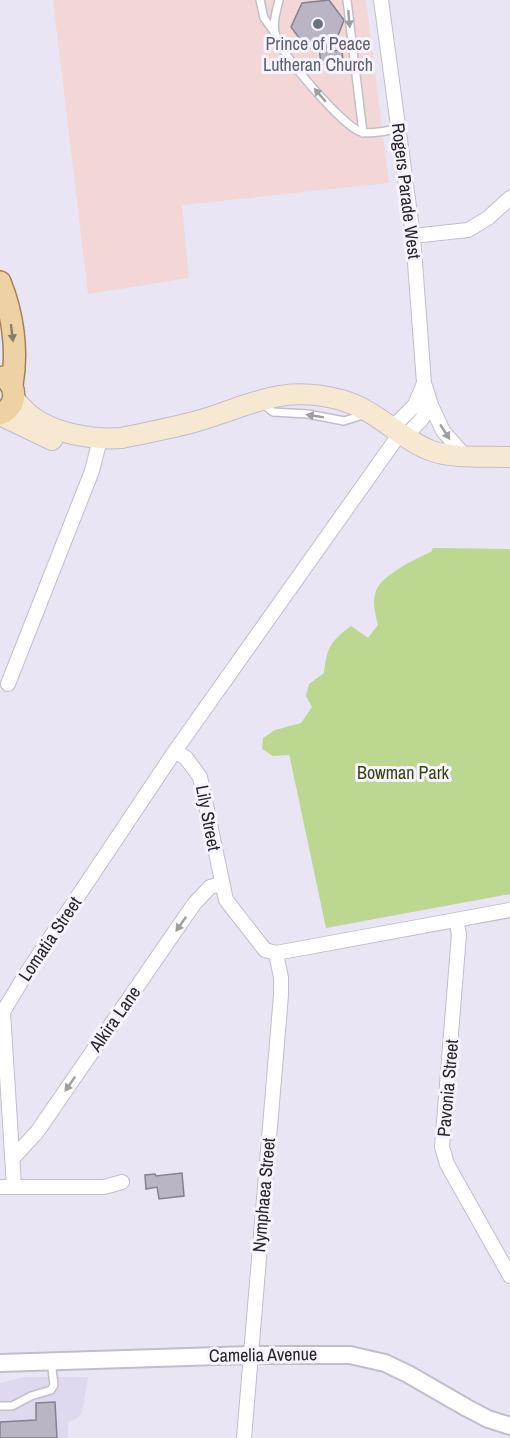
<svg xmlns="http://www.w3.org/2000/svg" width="510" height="1438" viewBox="0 0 510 1438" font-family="'Archivo Narrow',sans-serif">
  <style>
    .built { fill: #e0d8ee }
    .education { fill: #f2d7d6 }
    .green { fill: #bbd790 }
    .building { fill: #bab5c4; stroke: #85818e; stroke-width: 1.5 }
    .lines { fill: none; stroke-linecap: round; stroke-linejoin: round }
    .service-casing { stroke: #c2bdcb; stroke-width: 10 }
    .minor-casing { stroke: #c2bdcb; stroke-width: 16 }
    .tertiary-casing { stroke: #c2bdcb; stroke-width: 20 }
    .secondary-casing { stroke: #c2bdcb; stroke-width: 22 }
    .primary-casing { stroke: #a28252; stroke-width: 24 }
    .service { stroke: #fff; stroke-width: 7 }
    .minor { stroke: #fff; stroke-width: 14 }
    .tertiary { stroke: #fff; stroke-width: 16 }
    .secondary { stroke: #f7e8d1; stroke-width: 20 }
    .primary { stroke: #efd2a4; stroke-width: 21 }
    .oneway { fill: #9e9d9f }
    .oneway2 { fill: #8b7c67 }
    .worship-dot { fill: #6b7280; stroke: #f7f3ff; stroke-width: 2 }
    .labels { text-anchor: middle; stroke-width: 6; stroke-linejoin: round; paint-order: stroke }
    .worship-label { font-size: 18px; fill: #5b616d; stroke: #f7f3ff }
    .street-label { font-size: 18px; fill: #27252a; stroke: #f7f3ff }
    .park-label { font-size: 18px; fill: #344709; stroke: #f7f3ff }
  </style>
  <rect width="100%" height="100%" fill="#eae5f4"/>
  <path class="built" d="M 24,1377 L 88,1377 L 82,1413 L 78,1418 L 68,1422 L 68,1438 L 0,1438 L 0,1383 Z"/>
  <path class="education" d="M 53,0 L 366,0 L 389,183 L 182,205 L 189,278 L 88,294 Z"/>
  <path class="green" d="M 433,548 L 510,549 L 510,894 L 326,928 L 290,758 L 289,755 L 273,756 L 262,749 L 263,738 L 275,730 L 301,723 L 312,707 L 306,696 L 309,684 L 324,673 C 327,647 330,642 351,626 L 368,638 L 378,625 C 375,613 372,602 376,591 C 380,576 417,558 431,552 Z"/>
  <path class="building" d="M 329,0 L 344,20 L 332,51 L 342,50 L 343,62 L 321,65 L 319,47 L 307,49 L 291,27 L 302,3 Z
    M 182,1173 L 184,1196 L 159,1199 L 157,1187 L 146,1189 L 145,1175 L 155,1174 L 156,1176 Z
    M 55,1402 L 57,1438 L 0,1438 L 0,1422 L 36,1420 L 36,1403 Z"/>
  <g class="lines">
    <g class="service-casing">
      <path id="service" d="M 260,0 L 264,18 L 274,32
        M 279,0 C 276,12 272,25 276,36 C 281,55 343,126 361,132 C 371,135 387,130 398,129
        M 347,0 L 363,133
        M 262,403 L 273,412 L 308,414 L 344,421 L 366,414
        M 0,1406 L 12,1406 L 31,1396 L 51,1390 L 54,1385 L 51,1361"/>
    </g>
    <g class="minor-casing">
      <path id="minor" d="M 381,0 L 413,236 L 424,383 L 431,405 L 421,420 L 406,436
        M 413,236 L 468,230 L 488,218 L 510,198
        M 431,405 L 443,431 L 464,455
        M 393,427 L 415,405 L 424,383
        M 401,432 L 175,751 L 186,758 L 200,777 L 226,900 L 265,950 L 276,953 L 510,910
        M 8,684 L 92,471 L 100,439
        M 456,920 L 459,934 L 442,1147 L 447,1164 L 510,1276
        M 12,1159 L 37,1132 L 194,904 L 210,887 L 221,884
        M 14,1186 L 3,1012 L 24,977 L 175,751
        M 0,1187 L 104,1187 L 122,1182
        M 244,1438 L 281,995 L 281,978 L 276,953"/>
    </g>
    <g class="tertiary-casing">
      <path id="tertiary" d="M 0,1363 L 250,1355 L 350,1355 L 385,1363 L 408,1374 L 467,1408 L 488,1419 L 510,1426"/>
    </g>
    <g class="secondary-casing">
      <path id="secondary" d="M 14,399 C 19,404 25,411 31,416 C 54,434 94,440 122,438 C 146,433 171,428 194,422 C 248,407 281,383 341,400 C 376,409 401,440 432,451 C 454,459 487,456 510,457
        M 0,415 L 52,440"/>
    </g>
    <g class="primary-casing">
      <path id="primary" d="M 0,282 C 13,314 18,351 12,385
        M 0,414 C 17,407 18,388 4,377"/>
    </g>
    <use href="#service" class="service"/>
    <use href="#minor" class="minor"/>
    <use href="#tertiary" class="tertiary"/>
    <use href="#secondary" class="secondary"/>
    <use href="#primary" class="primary"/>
  </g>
  <defs><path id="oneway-solid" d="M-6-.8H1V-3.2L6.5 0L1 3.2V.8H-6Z" transform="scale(1.5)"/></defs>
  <g class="oneway">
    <use href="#oneway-solid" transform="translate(349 19) rotate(85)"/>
    <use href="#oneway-solid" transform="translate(320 95) rotate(-131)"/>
    <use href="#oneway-solid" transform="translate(315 416) rotate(-171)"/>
    <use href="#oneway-solid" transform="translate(445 432) rotate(57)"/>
    <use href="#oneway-solid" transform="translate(181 924) rotate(125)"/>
    <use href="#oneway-solid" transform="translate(70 1084) rotate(125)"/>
  </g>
  <use class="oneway2" href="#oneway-solid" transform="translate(12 333) rotate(83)"/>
  <circle class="worship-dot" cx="318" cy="24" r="6"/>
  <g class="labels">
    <g class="worship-label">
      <text x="318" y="50">Prince of Peace<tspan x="318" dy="21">Lutheran Church</tspan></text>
    </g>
    <g class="street-label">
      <text transform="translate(406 191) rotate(83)" y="6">Rogers Parade West</text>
      <text transform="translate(208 818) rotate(79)" y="6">Lily Street</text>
      <text transform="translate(50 939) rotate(-56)" y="6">Lomatia Street</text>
      <text transform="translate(115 1019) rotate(-55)" y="6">Alkira Lane</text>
      <text transform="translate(448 1088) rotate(-85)" y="6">Pavonia Street</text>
      <text transform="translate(264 1195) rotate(-85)" y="6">Nymphaea Street</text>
      <text transform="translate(263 1355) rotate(-1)" y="6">Camelia Avenue</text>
    </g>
    <g class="park-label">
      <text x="403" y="779">Bowman Park</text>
    </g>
  </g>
</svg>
